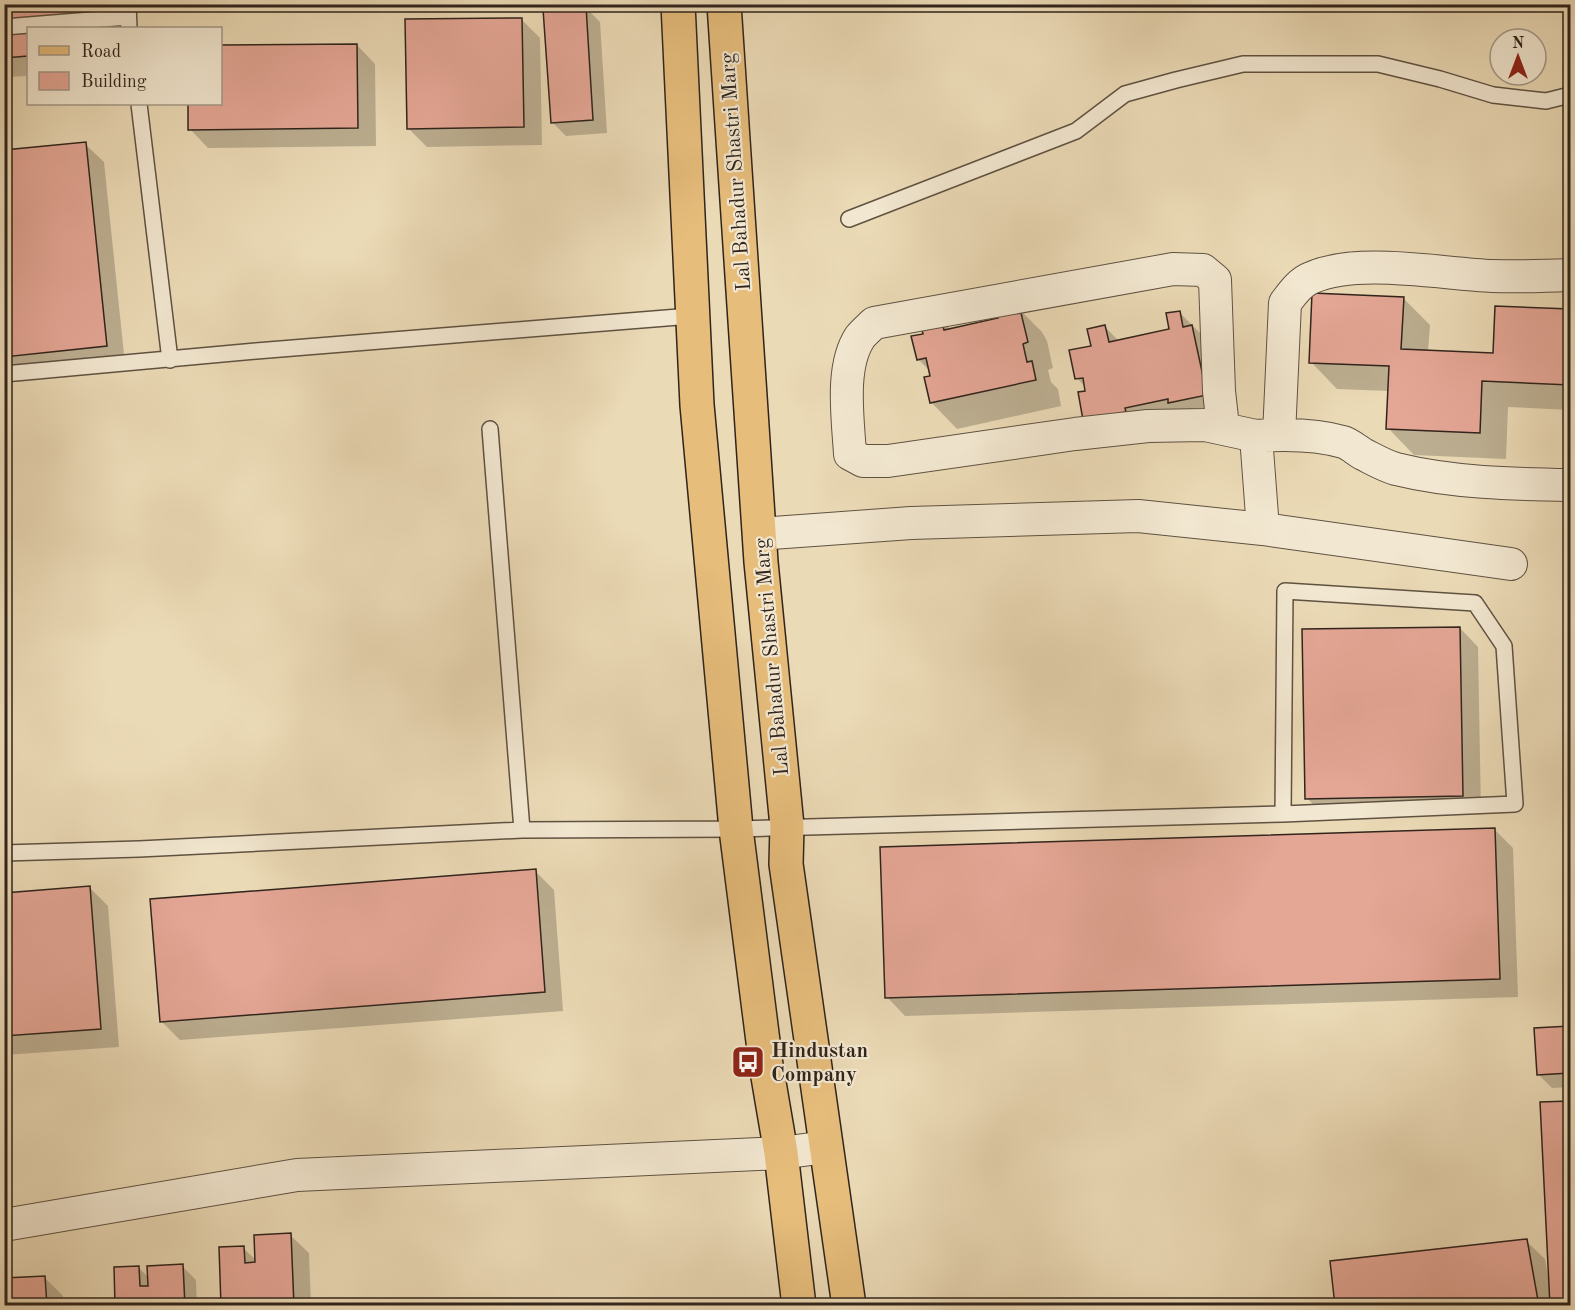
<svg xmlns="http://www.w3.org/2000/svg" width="1575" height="1310" viewBox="0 0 1575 1310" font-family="'Old Standard TT',serif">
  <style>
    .shadow { fill: #0003 }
    .building { fill: #e4a695; stroke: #30241c; stroke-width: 1.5 }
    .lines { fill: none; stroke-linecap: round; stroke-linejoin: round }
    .service-casing { stroke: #5f5242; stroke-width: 18 }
    .minor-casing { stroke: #5f5242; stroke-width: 34 }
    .primary-casing { stroke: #30241c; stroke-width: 36 }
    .service { stroke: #f2e7d0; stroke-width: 15 }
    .minor { stroke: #f2e7d0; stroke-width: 32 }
    .primary { stroke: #e6bd7b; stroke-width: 33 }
    .labels { text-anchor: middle; stroke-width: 4.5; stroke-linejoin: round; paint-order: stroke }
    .street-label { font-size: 21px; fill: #30241c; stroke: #f2e7d0 }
    .poi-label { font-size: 21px; font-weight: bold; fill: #30241c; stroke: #f2e7d0; text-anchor: start }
  </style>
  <rect width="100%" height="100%" fill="#ebdab6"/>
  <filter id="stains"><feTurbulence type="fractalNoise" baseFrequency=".00333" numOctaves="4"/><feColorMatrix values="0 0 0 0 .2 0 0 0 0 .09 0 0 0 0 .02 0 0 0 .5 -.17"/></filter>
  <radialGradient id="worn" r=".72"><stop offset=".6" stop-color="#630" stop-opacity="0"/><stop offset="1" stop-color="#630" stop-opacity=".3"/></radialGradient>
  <path class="shadow" d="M 4,4 L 98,4 L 100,28 L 28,28 L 28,76 L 4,77 Z
    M 585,7 L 600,22 L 607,133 L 566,136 L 552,122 Z
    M 522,20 L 540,38 L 542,145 L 427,147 L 408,128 Z
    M 357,45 L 375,64 L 376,146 L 208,148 L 190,129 L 190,104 L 220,104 Z
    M 85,144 L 104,162 L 125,364 L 4,377 L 4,152 Z
    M 1403,298 L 1430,325 L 1428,351 L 1494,354 L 1496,307 L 1570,311 L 1570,410 L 1508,407 L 1506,459 L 1414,455 L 1388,428 L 1389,391 L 1337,389 L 1311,362 Z
    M 1016,306 L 1042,332 L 1047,341 L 1053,368 L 1048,370 L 1051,382 L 1058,389 L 1061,406 L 957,429 L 931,402 L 931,372 L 918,359 L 925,336 L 941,319 L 951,330 L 1000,319 Z
    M 1179,312 L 1205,338 L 1232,421 L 1151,438 L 1087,392 L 1086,388 L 1077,378 L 1105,327 L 1119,341 L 1171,330 Z
    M 1460,628 L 1478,647 L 1481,814 L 1325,817 L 1307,798 Z
    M 1494,829 L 1513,848 L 1518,997 L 905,1016 L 887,997 Z
    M 535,871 L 554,890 L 563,1011 L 180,1040 L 161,1021 Z
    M 90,888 L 108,906 L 119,1047 L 4,1055 L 4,894 Z
    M 1570,1027 L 1570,1087 L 1552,1088 L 1538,1074 L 1536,1029 Z
    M 1570,1103 L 1570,1306 L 1337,1306 L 1526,1241 L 1545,1259 L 1548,1276 L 1550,1276 L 1542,1104 Z
    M 290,1235 L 309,1253 L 311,1306 L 223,1306 L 243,1248 L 257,1261 Z
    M 182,1266 L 196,1280 L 197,1306 L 117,1306 L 139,1268 L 149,1278 Z
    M 45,1278 L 63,1296 L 64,1306 L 4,1306 Z"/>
  <path class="building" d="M 4,4 L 82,4 L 84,28 L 28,28 L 28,56 L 4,58 Z
    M 586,6 L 593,120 L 551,123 L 543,9 Z
    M 522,18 L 524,127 L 407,129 L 405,19 Z
    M 357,44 L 358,128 L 188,130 L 188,104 L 220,104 L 220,45 Z
    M 86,142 L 107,346 L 4,357 L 4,150 Z
    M 1312,293 L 1404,297 L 1401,349 L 1493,353 L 1495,306 L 1570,309 L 1570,385 L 1482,381 L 1480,433 L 1386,429 L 1389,366 L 1309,363 Z
    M 1017,304 L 1019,313 L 1021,313 L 1028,342 L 1023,344 L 1027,362 L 1032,361 L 1036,380 L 930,403 L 924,377 L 930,376 L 926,358 L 917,360 L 911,336 L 923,334 L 920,322 L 941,318 L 944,330 L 998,318 L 996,308 Z
    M 1180,311 L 1183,327 L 1192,325 L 1207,395 L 1168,403 L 1168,399 L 1125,408 L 1126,412 L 1083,420 L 1078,392 L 1085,391 L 1083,378 L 1075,379 L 1069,350 L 1091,346 L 1087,329 L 1105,325 L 1109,342 L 1169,329 L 1166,313 Z
    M 1460,627 L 1463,796 L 1305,799 L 1302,629 Z
    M 1495,828 L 1500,979 L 885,998 L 880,847 Z
    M 536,869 L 545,992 L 160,1022 L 150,899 Z
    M 90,886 L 101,1029 L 4,1036 L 4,893 Z
    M 1570,1026 L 1570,1073 L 1537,1075 L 1534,1028 Z
    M 1570,1101 L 1570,1306 L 1550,1306 L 1540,1102 Z
    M 291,1233 L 294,1306 L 221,1306 L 219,1247 L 244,1246 L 245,1263 L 255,1262 L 254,1235 Z
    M 1527,1239 L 1539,1306 L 1335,1306 L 1330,1261 Z
    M 183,1264 L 185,1306 L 115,1306 L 114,1267 L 139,1266 L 140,1286 L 148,1286 L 147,1266 Z
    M 45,1276 L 47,1306 L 4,1306 L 4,1278 Z"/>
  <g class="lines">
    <g class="service-casing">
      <path id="service" d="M 128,4 L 129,28
        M 4,27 L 128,17
        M 139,104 L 170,360
        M 849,219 L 1076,131 L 1125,94 L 1176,80 L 1243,64 L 1378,64 L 1440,79 L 1493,95 L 1546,101 L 1570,95
        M 4,374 L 256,351 L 691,316
        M 490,429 L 522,830
        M 4,853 L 139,849 L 522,830 L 736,829 L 1283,814 L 1515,804 L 1504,646 L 1475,603 L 1285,591 L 1283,814"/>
    </g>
    <g class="minor-casing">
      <path id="minor" d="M 1223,427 L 1219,391 L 1215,280 L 1203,270 L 1173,269 L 874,323 C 869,328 864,332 860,337 C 840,367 848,419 850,454 L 863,461 L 888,461 L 1075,434 L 1148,426 L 1205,425 L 1256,436
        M 1279,435 L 1285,303 C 1292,294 1300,282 1311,278 C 1358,257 1441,274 1493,276 C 1518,277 1545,276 1570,275
        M 1263,529 L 1256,436 C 1284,434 1316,434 1343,442 C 1350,444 1356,450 1363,454 C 1373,459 1385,466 1396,469 C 1453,483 1512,484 1570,485
        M 759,534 L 911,523 L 1138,516 L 1263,529 L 1511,564
        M 4,1225 L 297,1175 L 781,1153 L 826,1147"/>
    </g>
    <g class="primary-casing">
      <path id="primary" d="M 678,4 L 697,405 L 736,829 L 766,1065 L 781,1153 L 799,1306
        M 724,4 L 761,562 L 787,826 L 786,864 L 849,1306"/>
    </g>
    <use href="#service" class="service"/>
    <use href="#minor" class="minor"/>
    <use href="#primary" class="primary"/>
  </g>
  <defs>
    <g id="bus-square" transform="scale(1.725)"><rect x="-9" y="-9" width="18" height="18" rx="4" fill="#8f2418" stroke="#f2e7d0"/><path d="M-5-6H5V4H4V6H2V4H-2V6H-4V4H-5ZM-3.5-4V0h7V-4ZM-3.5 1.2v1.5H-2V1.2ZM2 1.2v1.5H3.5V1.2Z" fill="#fff"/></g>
  </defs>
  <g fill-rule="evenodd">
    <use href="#bus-square" x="748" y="1062"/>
  </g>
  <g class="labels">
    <g class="street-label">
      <text transform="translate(735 172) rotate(-94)" y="7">Lal Bahadur Shastri Marg</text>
      <text transform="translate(771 657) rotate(-95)" y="7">Lal Bahadur Shastri Marg</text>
    </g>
    <g class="poi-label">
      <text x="771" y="1057">Hindustan<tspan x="771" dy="24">Company</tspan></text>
    </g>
  </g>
  <rect width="1575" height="1310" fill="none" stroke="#ebdab6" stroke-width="24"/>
  <rect x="6" y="6" width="1563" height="1298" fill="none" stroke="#30241c" stroke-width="3"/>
  <rect x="12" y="12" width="1551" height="1286" fill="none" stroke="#30241c" stroke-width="1.5"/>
  <rect x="27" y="27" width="195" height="78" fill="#f2e7d0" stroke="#a49988" stroke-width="1.5"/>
  <rect x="39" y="46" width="30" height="9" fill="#e6bd7b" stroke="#a49988" stroke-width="1.5"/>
  <text x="81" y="57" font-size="18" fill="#30241c">Road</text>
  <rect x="39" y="72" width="30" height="18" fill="#e4a695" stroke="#a49988" stroke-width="1.5"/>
  <text x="81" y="87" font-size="18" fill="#30241c">Building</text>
  <g transform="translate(1518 57)"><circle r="28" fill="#f2e7d0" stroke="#a49988" stroke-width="1.5"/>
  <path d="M0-4.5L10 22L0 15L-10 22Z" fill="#8f2418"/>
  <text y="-9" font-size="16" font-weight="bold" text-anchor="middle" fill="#30241c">N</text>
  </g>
  <rect width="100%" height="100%" filter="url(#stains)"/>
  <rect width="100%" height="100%" fill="url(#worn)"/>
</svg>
